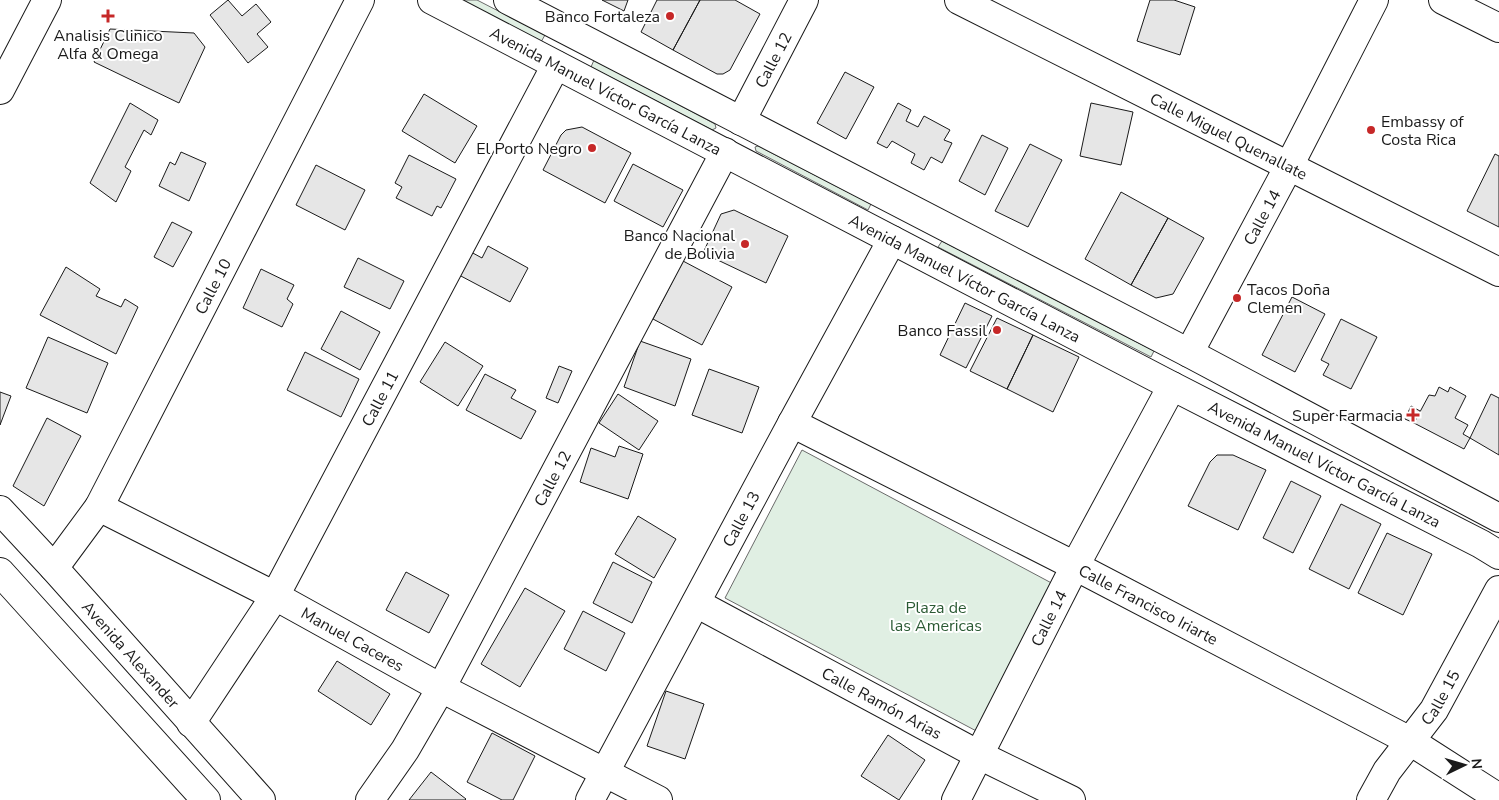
<svg xmlns="http://www.w3.org/2000/svg" width="1499" height="800" viewBox="0 0 1499 800" font-family="'Nunito Sans',sans-serif">
  <style>
    .green { fill: #e0efe3; stroke: #6a6a6a }
    .building { fill: #e6e6e6; stroke: #1a1a1a }
    .lines { fill: none; stroke-linecap: round; stroke-linejoin: round }
    .minor-casing { stroke: #1a1a1a; stroke-width: 30 }
    .major-casing { stroke: #1a1a1a; stroke-width: 30 }
    .minor { stroke: #fff; stroke-width: 28 }
    .major { stroke: #fff; stroke-width: 28 }
    .poi-dot { fill: #c62828; stroke: #fff; stroke-width: 2 }
    .labels { text-anchor: middle; stroke-width: 4; stroke-linejoin: round; paint-order: stroke }
    .poi-label { font-size: 16px; fill: #1a1a1a; stroke: #fff; text-anchor: end }
    .street-label { font-size: 16px; fill: #1a1a1a; stroke: #fff }
    .park-label { font-size: 16px; fill: #2b5a34; stroke: #fff }
  </style>
  <rect width="100%" height="100%" fill="#fff"/>
  <path class="green" d="M 462,0 L 477,0 L 545,35 L 541,42 Z
    M 594,60 L 715,124 L 716,128 L 712,130 L 591,67 Z
    M 758,146 L 871,204 L 868,210 L 756,151 L 755,147 Z
    M 942,241 L 1154,351 L 1151,357 L 938,247 Z
    M 802,450 L 1059,587 L 982,734 L 725,598 Z"/>
  <path class="building" d="M 228,0 L 242,16 L 256,4 L 271,22 L 257,34 L 268,47 L 248,63 L 210,15 Z
    M 602,0 L 628,0 L 624,11 Z
    M 657,0 L 700,0 L 673,50 L 641,32 Z
    M 700,0 L 735,0 L 760,14 L 730,70 L 723,74 L 717,74 L 673,50 Z
    M 1150,0 L 1174,0 L 1195,7 L 1180,55 L 1137,41 Z
    M 110,29 L 194,33 L 205,47 L 179,103 L 94,62 Z
    M 845,72 L 874,87 L 846,139 L 817,123 Z
    M 424,94 L 477,126 L 455,163 L 402,131 Z
    M 130,103 L 158,120 L 151,135 L 144,130 L 125,167 L 131,171 L 116,202 L 90,183 Z
    M 898,103 L 911,110 L 906,121 L 918,127 L 924,116 L 950,130 L 944,140 L 952,143 L 942,163 L 931,157 L 924,170 L 911,163 L 915,154 L 892,141 L 887,148 L 877,143 Z
    M 1091,103 L 1133,112 L 1121,165 L 1080,156 Z
    M 582,127 L 631,153 L 605,203 L 543,170 L 561,135 L 566,130 Z
    M 982,135 L 1008,148 L 985,195 L 959,181 Z
    M 1030,144 L 1062,160 L 1028,227 L 995,211 Z
    M 181,152 L 206,163 L 189,201 L 159,186 L 170,162 L 175,165 Z
    M 1495,154 L 1499,156 L 1499,227 L 1467,211 Z
    M 409,155 L 456,179 L 441,208 L 437,206 L 432,216 L 396,198 L 402,187 L 395,183 Z
    M 633,164 L 683,190 L 663,227 L 614,201 Z
    M 316,165 L 365,190 L 345,230 L 296,205 Z
    M 1121,192 L 1168,218 L 1131,285 L 1085,259 Z
    M 734,210 L 788,236 L 766,283 L 703,253 L 721,214 Z
    M 1168,218 L 1204,238 L 1173,294 L 1156,298 L 1131,285 Z
    M 172,222 L 192,232 L 173,267 L 154,257 Z
    M 488,246 L 528,268 L 510,302 L 459,275 L 471,252 L 482,258 Z
    M 358,258 L 404,281 L 390,309 L 344,287 Z
    M 683,261 L 732,287 L 702,345 L 653,319 Z
    M 66,267 L 100,289 L 96,296 L 121,307 L 125,299 L 138,307 L 116,354 L 40,315 Z
    M 261,269 L 294,285 L 287,299 L 293,304 L 282,327 L 243,308 Z
    M 1292,297 L 1325,314 L 1295,372 L 1262,355 Z
    M 965,303 L 992,316 L 966,368 L 940,355 Z
    M 341,311 L 380,332 L 360,370 L 321,349 Z
    M 997,318 L 1033,335 L 1007,389 L 970,371 Z
    M 1341,319 L 1377,337 L 1351,389 L 1323,375 L 1329,364 L 1321,360 Z
    M 1033,335 L 1079,357 L 1053,412 L 1007,389 Z
    M 48,337 L 108,363 L 87,413 L 26,388 Z
    M 640,341 L 691,359 L 675,406 L 624,387 Z
    M 445,342 L 483,366 L 458,406 L 420,382 Z
    M 305,352 L 359,379 L 341,417 L 287,390 Z
    M 559,366 L 572,371 L 558,403 L 546,398 Z
    M 709,369 L 759,387 L 742,433 L 692,415 Z
    M 485,374 L 516,390 L 511,398 L 536,411 L 521,439 L 466,410 Z
    M 1439,387 L 1448,392 L 1450,387 L 1466,396 L 1455,418 L 1468,425 L 1463,434 L 1470,438 L 1464,449 L 1414,423 L 1429,395 L 1435,396 Z
    M 0,392 L 11,396 L 0,425 Z
    M 618,394 L 658,421 L 639,450 L 599,423 Z
    M 1491,394 L 1499,398 L 1499,455 L 1470,438 Z
    M 1411,406 L 1420,411 L 1414,423 L 1405,419 Z
    M 47,418 L 81,436 L 44,506 L 13,486 Z
    M 619,446 L 643,454 L 628,499 L 580,482 L 591,448 L 615,457 Z
    M 1217,455 L 1233,455 L 1266,470 L 1238,530 L 1188,506 L 1210,462 Z
    M 1291,481 L 1321,496 L 1293,553 L 1263,538 Z
    M 1341,504 L 1381,524 L 1349,589 L 1309,569 Z
    M 638,516 L 676,539 L 654,578 L 615,554 Z
    M 1387,533 L 1432,554 L 1403,615 L 1358,593 Z
    M 613,562 L 652,582 L 632,623 L 593,603 Z
    M 406,572 L 449,595 L 429,633 L 386,610 Z
    M 525,588 L 565,611 L 520,687 L 481,664 Z
    M 583,611 L 625,633 L 606,671 L 564,649 Z
    M 337,661 L 390,694 L 371,725 L 318,691 Z
    M 666,691 L 704,704 L 685,759 L 647,746 Z
    M 492,733 L 535,756 L 513,800 L 502,800 L 467,782 Z
    M 888,735 L 925,760 L 899,800 L 861,776 Z
    M 431,772 L 466,799 L 465,800 L 409,800 Z"/>
  <g class="lines">
    <g class="minor-casing">
      <g id="minor">
        <path id="s1" d="M 959,0 L 1499,272"/>
        <path d="M 1443,0 L 1499,28"/>
        <path d="M 0,90 L 47,0"/>
        <path id="s2" d="M 741,121 L 804,0"/>
        <path id="s3" d="M 1189,353 L 1289,166 L 1374,0"/>
        <path id="s4" d="M 792,423 L 1075,566 L 1410,741 L 1499,798"/>
        <path id="s5" d="M 99,507 L 275,596 L 441,688 L 658,800"/>
        <path id="s6" d="M 0,510 L 54,568 L 261,800"/>
        <path id="s7" d="M 54,568 L 99,507 L 360,0"/>
        <path d="M 0,572 L 206,800"/>
        <path id="s8" d="M 696,603 L 979,755 L 1071,800"/>
        <path id="s9" d="M 191,723 L 275,596 L 556,65"/>
        <path id="s10" d="M 370,800 L 405,750 L 441,688 L 725,152"/>
        <path id="s11" d="M 590,800 L 792,423 L 892,240"/>
        <path id="s12" d="M 956,800 L 1075,566 L 1172,386"/>
        <path id="s13" d="M 1371,800 L 1387,771 L 1434,710 L 1499,590"/>
      </g>
    </g>
    <g class="major-casing">
      <g id="major">
        <path id="s14" d="M 432,0 L 1172,386 L 1481,544 L 1499,555"/>
        <path d="M 508,0 L 1189,353 L 1499,518"/>
      </g>
    </g>
    <use href="#minor" class="minor"/>
    <use href="#major" class="major"/>
  </g>
  <g class="poi-dot">
    <path d="M105.5 8.5h5v5h5v5h-5v5h-5v-5h-5v-5h5z"/>
    <circle cx="670" cy="16" r="5"/>
    <circle cx="1371" cy="130" r="5"/>
    <circle cx="592" cy="148" r="5"/>
    <circle cx="745" cy="244" r="5"/>
    <circle cx="1237" cy="298" r="5"/>
    <circle cx="997" cy="330" r="5"/>
    <path d="M1410.5 407.5h5v5h5v5h-5v5h-5v-5h-5v-5h5z"/>
  </g>
  <g class="labels">
    <g class="poi-label">
      <text x="660" y="22">Banco Fortaleza</text>
      <text x="108" y="41" text-anchor="middle">Analisis Clinico<tspan x="108" dy="18">Alfa &amp; Omega</tspan></text>
      <text x="1381" y="127" text-anchor="start">Embassy of<tspan x="1381" dy="18">Costa Rica</tspan></text>
      <text x="582" y="154">El Porto Negro</text>
      <text x="735" y="241">Banco Nacional<tspan x="735" dy="18">de Bolivia</tspan></text>
      <text x="1247" y="295" text-anchor="start">Tacos Doña<tspan x="1247" dy="18">Clemen</tspan></text>
      <text x="987" y="336">Banco Fassil</text>
      <text x="1403" y="421">Super Farmacia</text>
    </g>
    <g class="street-label">
      <text dy="6" stroke="none"><textPath href="#s2" startOffset="69">Calle 12</textPath></text>
      <text dy="6" stroke="none"><textPath href="#s14" startOffset="196">Avenida Manuel Víctor García Lanza</textPath></text>
      <text dy="6" stroke="none"><textPath href="#s1" startOffset="302">Calle Miguel Quenallate</textPath></text>
      <text dy="6" stroke="none"><textPath href="#s3" startOffset="154">Calle 14</textPath></text>
      <text dy="6" stroke="none"><textPath href="#s14" startOffset="601">Avenida Manuel Víctor García Lanza</textPath></text>
      <text dy="6" stroke="none"><textPath href="#s7" startOffset="324">Calle 10</textPath></text>
      <text dy="6" stroke="none"><textPath href="#s9" startOffset="376">Calle 11</textPath></text>
      <text dy="6" stroke="none"><textPath href="#s14" startOffset="1006">Avenida Manuel Víctor García Lanza</textPath></text>
      <text dy="6" stroke="none"><textPath href="#s10" startOffset="370">Calle 12</textPath></text>
      <text dy="6" stroke="none"><textPath href="#s11" startOffset="319">Calle 13</textPath></text>
      <text dy="6" stroke="none"><textPath href="#s4" startOffset="400">Calle Francisco Iriarte</textPath></text>
      <text dy="6" stroke="none"><textPath href="#s12" startOffset="204">Calle 14</textPath></text>
      <text dy="6" stroke="none"><textPath href="#s5" startOffset="286">Manuel Caceres</textPath></text>
      <text dy="6" stroke="none"><textPath href="#s6" startOffset="195">Avenida Alexander</textPath></text>
      <text dy="6" stroke="none"><textPath href="#s13" startOffset="124">Calle 15</textPath></text>
      <text dy="6" stroke="none"><textPath href="#s8" startOffset="211">Calle Ramón Arias</textPath></text>
    </g>
    <g class="park-label">
      <text x="936" y="613">Plaza de<tspan x="936" dy="18">las Americas</tspan></text>
    </g>
  </g>
  <g transform="translate(1464 765) rotate(85)" stroke="#ffffff" stroke-width="4" paint-order="stroke">
  <path d="M0-4L9 19L0 12L-9 19Z" fill="#1a1a1a"/>
  <text y="-8" font-size="14" font-weight="bold" text-anchor="middle" fill="#1a1a1a">N</text>
  </g>
</svg>
